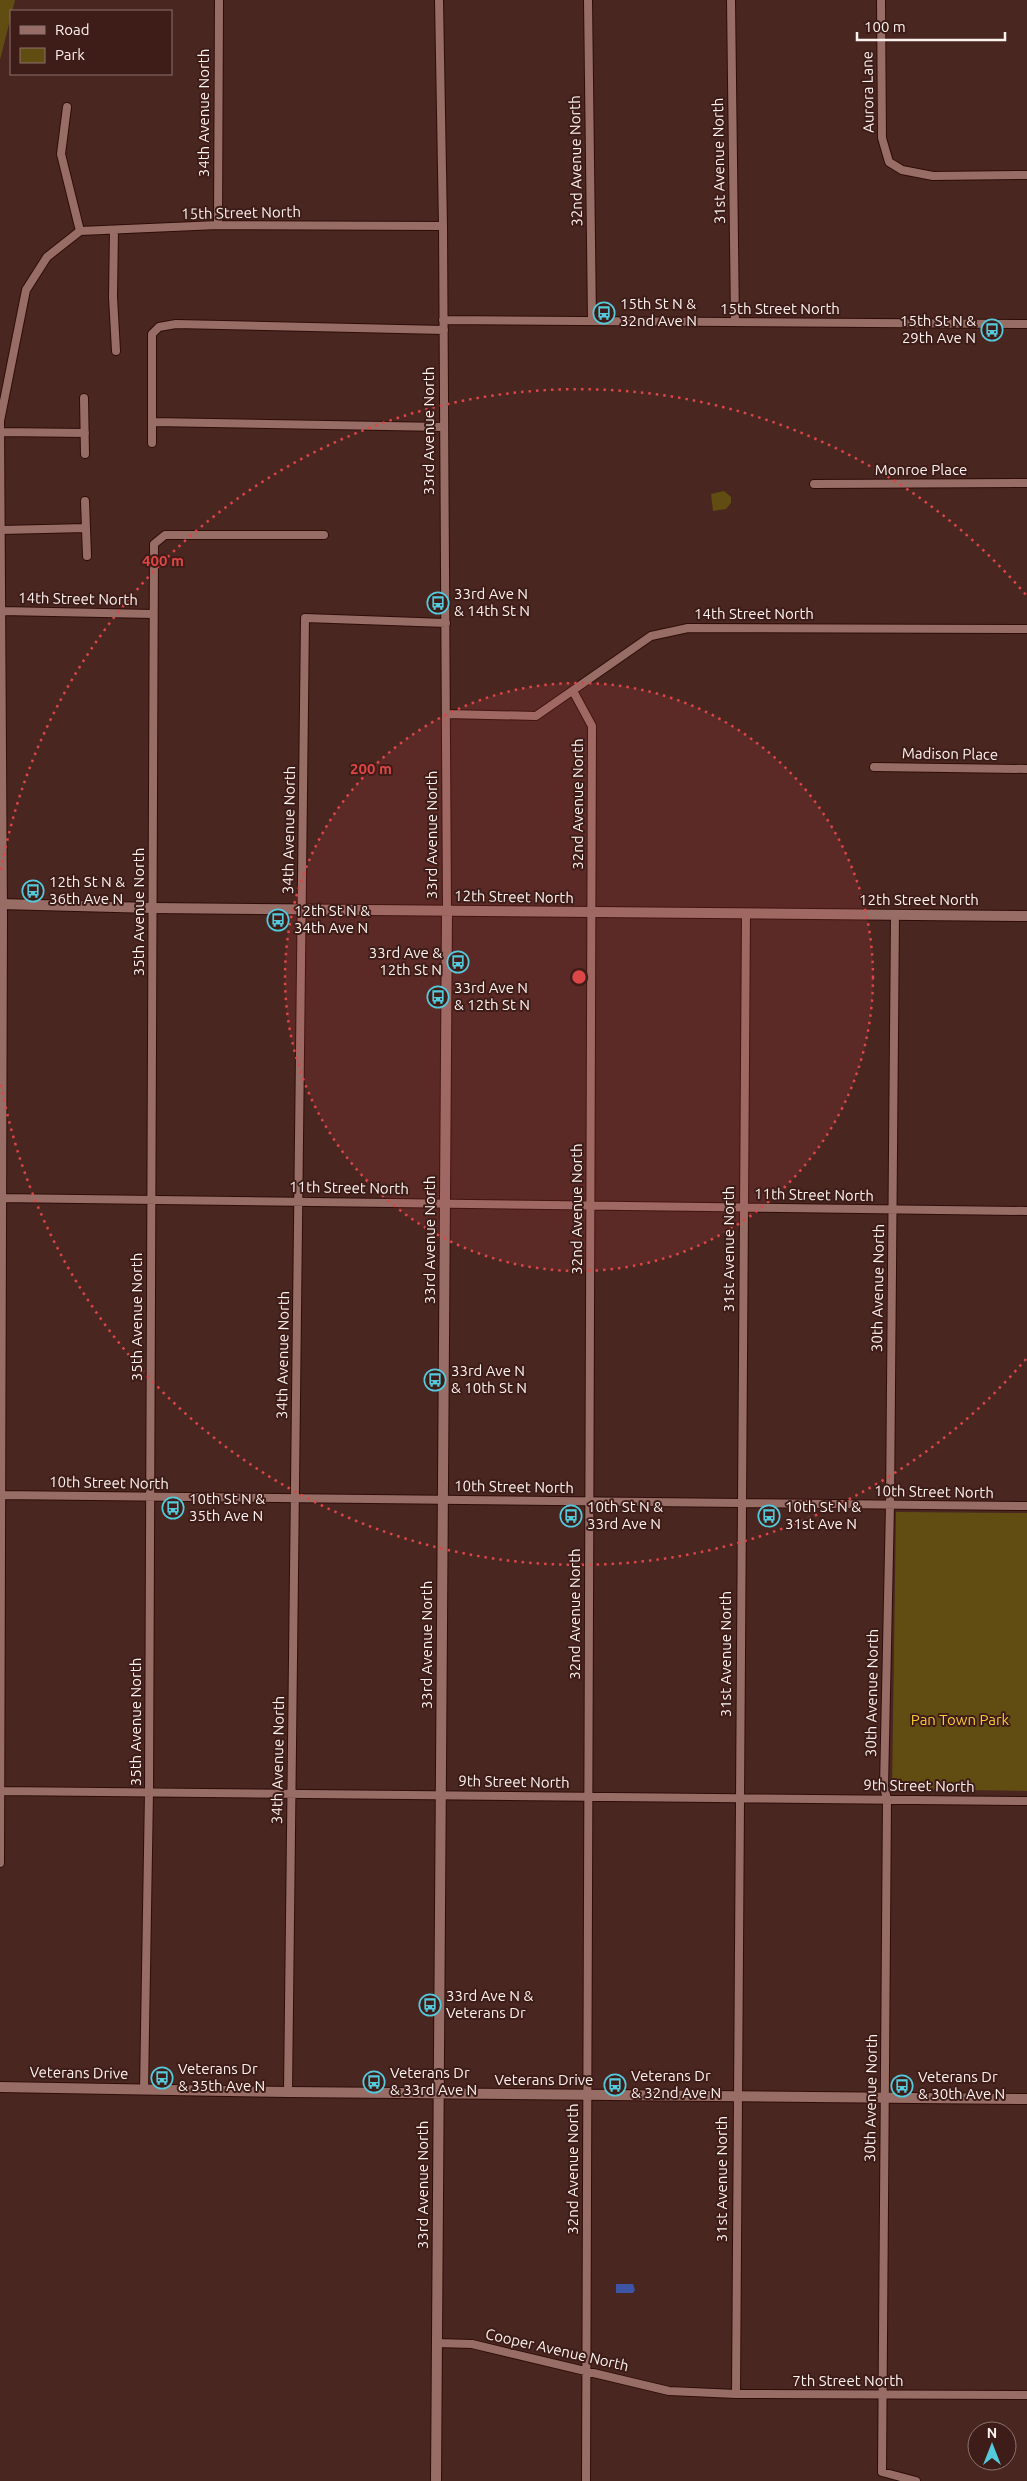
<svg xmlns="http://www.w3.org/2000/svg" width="1027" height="2481" viewBox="0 0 1027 2481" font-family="Ubuntu,sans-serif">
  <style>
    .green { fill: #614d12 }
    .water { fill: #3e54a4 }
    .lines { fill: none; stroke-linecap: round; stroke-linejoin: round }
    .street-casing { stroke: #2e0d09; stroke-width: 10 }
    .secondary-casing { stroke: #2e0d09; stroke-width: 12 }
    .street { stroke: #976d66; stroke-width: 8 }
    .secondary { stroke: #976d66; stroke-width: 10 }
    .ring { fill: none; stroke: #dc4646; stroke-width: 2.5; stroke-dasharray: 2.5 5 }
    .labels { text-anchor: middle; stroke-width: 4; stroke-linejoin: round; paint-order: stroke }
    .street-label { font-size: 15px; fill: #fcf2f0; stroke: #3e1c17 }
    .poi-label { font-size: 15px; fill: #fcf2f0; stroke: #3e1c17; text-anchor: start }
    .park-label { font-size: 15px; fill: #faca38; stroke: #3e1c17 }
    .centre { fill: #dc4646; stroke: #3e1c17; stroke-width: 2.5 }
    .ring-label { font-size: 15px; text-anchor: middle; font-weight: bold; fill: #dc4646; stroke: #3e1c17; stroke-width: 4; stroke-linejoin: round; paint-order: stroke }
  </style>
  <rect width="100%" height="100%" fill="#4a2621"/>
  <path class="green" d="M 0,0 L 15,0 L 0,60 Z
    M 724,491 L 731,497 L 731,503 L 726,509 L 713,511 L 711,494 Z
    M 896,1512 L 1027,1513 L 1027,1791 L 892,1789 Z"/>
  <path class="water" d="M 616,2284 L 633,2284 L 635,2290 L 633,2293 L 616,2293 Z"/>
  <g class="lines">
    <g class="street-casing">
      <path id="street" d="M 439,0 L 443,226 L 447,911
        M 588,0 L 592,321
        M 731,0 L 735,322
        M 881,0 L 882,138 L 889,162 L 902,170 L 933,176 L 1027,175
        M 67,107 L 61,154 L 80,231
        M 218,225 L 219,0
        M 114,230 L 113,297 L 116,351
        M 443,320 L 1027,324
        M 84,398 L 85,454
        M 152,422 L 444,427
        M 0,432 L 85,433
        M 152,443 L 152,334 L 159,327 L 176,324 L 444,330
        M 814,484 L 1027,483
        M 85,501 L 87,556
        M 1,530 L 86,528
        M 2,611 L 153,614
        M 573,691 L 592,726 L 586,2481
        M 447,714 L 536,716 L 651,636 L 688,628 L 1027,629
        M 874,767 L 1027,769
        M 895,915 L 890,1505 L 884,1787 L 887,1799 L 882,2472 L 916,2481
        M 0,1198 L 1027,1211
        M 0,1495 L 1027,1506
        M 0,1791 L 1027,1801
        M 0,1863 L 3,917 L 0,421 L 26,290 L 47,257 L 80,231 L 218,225 L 443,226
        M 144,2090 L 149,1792 L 154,544 L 165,535 L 324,535
        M 288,2092 L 305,618 L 446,623
        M 437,2343 L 472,2344 L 669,2391 L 736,2394 L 1027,2395
        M 736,2394 L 746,913"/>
    </g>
    <g class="secondary-casing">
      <path id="secondary" d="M 0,904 L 153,908 L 1027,916
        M 0,2087 L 288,2092 L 1027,2099
        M 436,2481 L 447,911"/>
    </g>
    <use href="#street" class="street"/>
    <use href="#secondary" class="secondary"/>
  </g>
  <circle cx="579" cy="977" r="294" fill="#dc4646" fill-opacity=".12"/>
  <g class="ring">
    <circle cx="579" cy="977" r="294"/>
    <path d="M1026 1359A588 588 0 0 1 1 1084M1 870A588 588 0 0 1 1026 595"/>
  </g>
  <defs>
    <g id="bus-ring" transform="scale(1.125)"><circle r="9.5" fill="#3e1c17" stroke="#54cadc" stroke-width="1.5"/><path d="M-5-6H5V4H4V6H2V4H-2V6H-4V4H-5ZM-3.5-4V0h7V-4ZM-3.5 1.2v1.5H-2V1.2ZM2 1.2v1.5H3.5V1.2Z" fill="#54cadc"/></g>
  </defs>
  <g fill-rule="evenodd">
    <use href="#bus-ring" x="604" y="313"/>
    <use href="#bus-ring" x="992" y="330"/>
    <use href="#bus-ring" x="438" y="603"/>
    <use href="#bus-ring" x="33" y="891"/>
    <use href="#bus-ring" x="278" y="920"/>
    <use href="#bus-ring" x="458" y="962"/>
    <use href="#bus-ring" x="438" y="997"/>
    <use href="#bus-ring" x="435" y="1380"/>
    <use href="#bus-ring" x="173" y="1508"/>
    <use href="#bus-ring" x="571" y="1516"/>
    <use href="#bus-ring" x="769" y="1516"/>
    <use href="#bus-ring" x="430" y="2005"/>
    <use href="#bus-ring" x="162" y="2078"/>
    <use href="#bus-ring" x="374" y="2082"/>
    <use href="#bus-ring" x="615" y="2085"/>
    <use href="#bus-ring" x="902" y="2086"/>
  </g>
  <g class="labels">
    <g class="street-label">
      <text transform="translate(868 92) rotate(-91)" y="5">Aurora Lane</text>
      <text transform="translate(204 113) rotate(-90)" y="5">34th Avenue North</text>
      <text transform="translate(576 161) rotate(-91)" y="5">32nd Avenue North</text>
      <text transform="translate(719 161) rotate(-91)" y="5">31st Avenue North</text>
      <text transform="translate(241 213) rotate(-1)" y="5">15th Street North</text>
      <text x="780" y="314">15th Street North</text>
      <text transform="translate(429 431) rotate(-90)" y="5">33rd Avenue North</text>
      <text x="921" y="475">Monroe Place</text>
      <text transform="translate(78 599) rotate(1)" y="5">14th Street North</text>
      <text x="754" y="619">14th Street North</text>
      <text transform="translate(950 754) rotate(1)" y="5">Madison Place</text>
      <text transform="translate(578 804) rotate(-90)" y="5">32nd Avenue North</text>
      <text transform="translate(289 830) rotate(-89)" y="5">34th Avenue North</text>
      <text transform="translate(432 835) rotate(-90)" y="5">33rd Avenue North</text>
      <text transform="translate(514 897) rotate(1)" y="5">12th Street North</text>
      <text x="919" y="905">12th Street North</text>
      <text transform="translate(139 912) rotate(-90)" y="5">35th Avenue North</text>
      <text transform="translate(349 1188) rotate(1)" y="5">11th Street North</text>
      <text transform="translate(814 1195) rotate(1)" y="5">11th Street North</text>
      <text transform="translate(577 1209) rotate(-90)" y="5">32nd Avenue North</text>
      <text transform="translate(430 1240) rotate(-90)" y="5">33rd Avenue North</text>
      <text transform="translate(729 1249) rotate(-90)" y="5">31st Avenue North</text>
      <text transform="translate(878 1288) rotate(-89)" y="5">30th Avenue North</text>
      <text transform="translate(137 1317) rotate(-90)" y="5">35th Avenue North</text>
      <text transform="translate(283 1355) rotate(-89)" y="5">34th Avenue North</text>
      <text transform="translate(109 1483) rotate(1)" y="5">10th Street North</text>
      <text transform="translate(514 1487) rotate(1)" y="5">10th Street North</text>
      <text transform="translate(934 1492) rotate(1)" y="5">10th Street North</text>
      <text transform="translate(575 1614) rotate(-90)" y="5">32nd Avenue North</text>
      <text transform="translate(427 1645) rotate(-90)" y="5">33rd Avenue North</text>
      <text transform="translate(726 1654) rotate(-90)" y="5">31st Avenue North</text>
      <text transform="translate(872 1693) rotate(-89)" y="5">30th Avenue North</text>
      <text transform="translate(136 1722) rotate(-90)" y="5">35th Avenue North</text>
      <text transform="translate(278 1760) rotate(-89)" y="5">34th Avenue North</text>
      <text transform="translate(514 1782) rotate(1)" y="5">9th Street North</text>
      <text transform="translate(919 1786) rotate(1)" y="5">9th Street North</text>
      <text transform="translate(79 2073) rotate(1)" y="5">Veterans Drive</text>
      <text x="544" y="2085">Veterans Drive</text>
      <text transform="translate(871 2098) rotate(-89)" y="5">30th Avenue North</text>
      <text transform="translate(573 2169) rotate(-90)" y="5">32nd Avenue North</text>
      <text transform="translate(722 2179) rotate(-90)" y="5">31st Avenue North</text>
      <text transform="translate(423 2185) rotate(-90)" y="5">33rd Avenue North</text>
      <text transform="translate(557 2350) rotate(13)" y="5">Cooper Avenue North</text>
      <text x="848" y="2386">7th Street North</text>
    </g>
    <g class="poi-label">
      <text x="620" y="309">15th St N &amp;<tspan x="620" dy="17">32nd Ave N</tspan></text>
      <text x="976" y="326" text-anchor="end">15th St N &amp;<tspan x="976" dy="17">29th Ave N</tspan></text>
      <text x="454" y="599">33rd Ave N<tspan x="454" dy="17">&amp; 14th St N</tspan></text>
      <text x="49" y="887">12th St N &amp;<tspan x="49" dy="17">36th Ave N</tspan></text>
      <text x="294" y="916">12th St N &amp;<tspan x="294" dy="17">34th Ave N</tspan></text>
      <text x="442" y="958" text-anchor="end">33rd Ave &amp;<tspan x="442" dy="17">12th St N</tspan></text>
      <text x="454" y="993">33rd Ave N<tspan x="454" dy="17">&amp; 12th St N</tspan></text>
      <text x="451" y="1376">33rd Ave N<tspan x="451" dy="17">&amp; 10th St N</tspan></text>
      <text x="189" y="1504">10th St N &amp;<tspan x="189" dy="17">35th Ave N</tspan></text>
      <text x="587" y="1512">10th St N &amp;<tspan x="587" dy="17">33rd Ave N</tspan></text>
      <text x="785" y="1512">10th St N &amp;<tspan x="785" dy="17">31st Ave N</tspan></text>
      <text x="446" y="2001">33rd Ave N &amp;<tspan x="446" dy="17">Veterans Dr</tspan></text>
      <text x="178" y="2074">Veterans Dr<tspan x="178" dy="17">&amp; 35th Ave N</tspan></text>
      <text x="390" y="2078">Veterans Dr<tspan x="390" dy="17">&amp; 33rd Ave N</tspan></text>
      <text x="631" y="2081">Veterans Dr<tspan x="631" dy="17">&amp; 32nd Ave N</tspan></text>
      <text x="918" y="2082">Veterans Dr<tspan x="918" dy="17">&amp; 30th Ave N</tspan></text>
    </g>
    <g class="park-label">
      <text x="960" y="1725">Pan Town Park</text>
    </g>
  </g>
  <circle cx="579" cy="977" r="8" class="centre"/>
  <g class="ring-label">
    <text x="163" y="566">400 m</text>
    <text x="371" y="774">200 m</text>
  </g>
  <rect x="10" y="10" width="162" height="65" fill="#3e1c17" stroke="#8a726e"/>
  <rect x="20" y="26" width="25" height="8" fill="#976d66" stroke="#8a726e"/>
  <text x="55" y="35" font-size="15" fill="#fcf2f0">Road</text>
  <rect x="20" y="48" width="25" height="15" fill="#614d12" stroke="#8a726e"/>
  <text x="55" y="60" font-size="15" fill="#fcf2f0">Park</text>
  <g transform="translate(992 2446)"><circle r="24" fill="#3e1c17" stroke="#8a726e"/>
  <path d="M0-4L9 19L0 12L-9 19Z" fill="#54cadc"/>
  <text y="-8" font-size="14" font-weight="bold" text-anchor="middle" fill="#fcf2f0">N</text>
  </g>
  <path d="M857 32v8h148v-8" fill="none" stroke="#fcf2f0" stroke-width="2.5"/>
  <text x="864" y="32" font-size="15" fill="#fcf2f0" stroke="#3e1c17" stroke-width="4" paint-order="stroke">100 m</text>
</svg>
